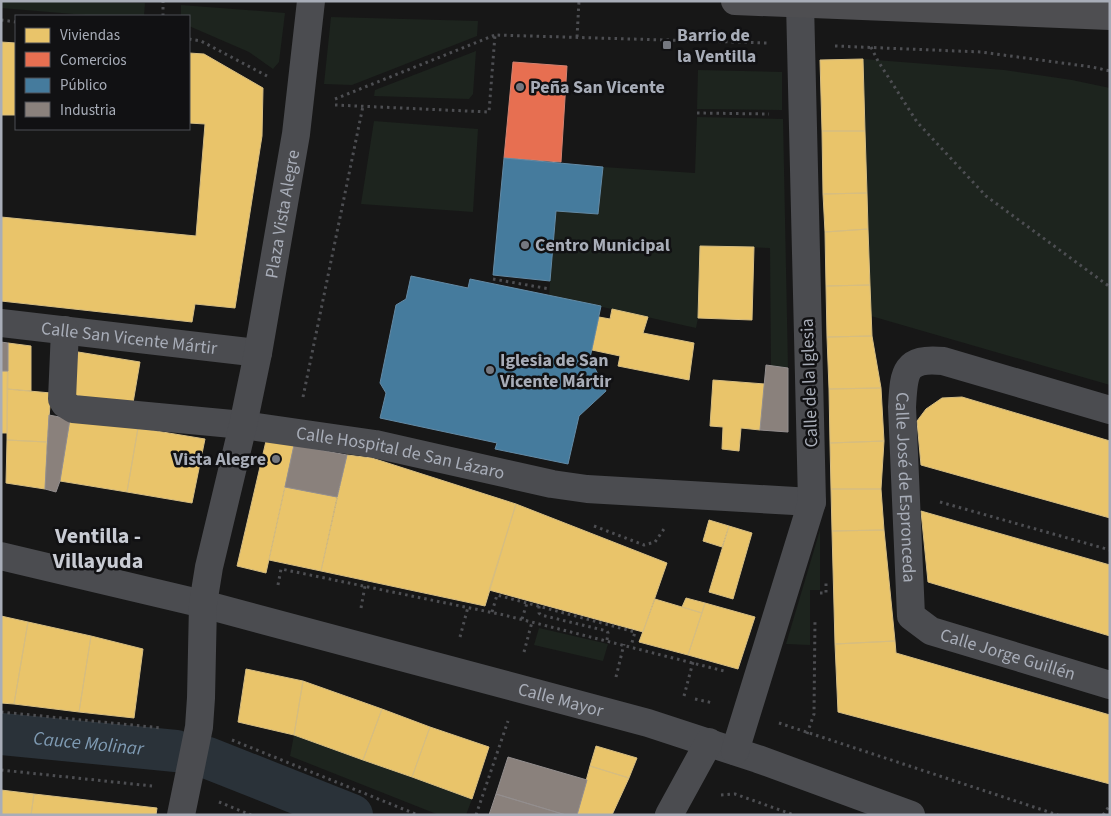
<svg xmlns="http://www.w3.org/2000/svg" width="1111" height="816" viewBox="0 0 1111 816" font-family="'Source Sans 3',sans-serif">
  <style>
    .green { fill: #1d241e }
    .homes { fill: #e9c46a; stroke: #d6bd81 }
    .shops { fill: #e76f51; stroke: #d48270 }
    .public { fill: #457b9d; stroke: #638aa5 }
    .industry { fill: #8a817c; stroke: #938e8e }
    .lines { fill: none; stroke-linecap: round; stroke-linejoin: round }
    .canal { stroke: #2a3239; stroke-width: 42 }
    .path { stroke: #4d4e52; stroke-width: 3; stroke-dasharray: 2.5 4; stroke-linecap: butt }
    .minor { stroke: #4b4c50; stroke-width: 28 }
    .highway { stroke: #4e4e51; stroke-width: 28 }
    .poi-dot { fill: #757880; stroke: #111113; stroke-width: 2 }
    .labels { text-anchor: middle; stroke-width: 5; stroke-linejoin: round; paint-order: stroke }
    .poi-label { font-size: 18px; font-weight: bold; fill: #a8adb8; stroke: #111113; text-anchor: start }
    .street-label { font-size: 18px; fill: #a8adb8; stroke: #111113 }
    .water-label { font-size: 19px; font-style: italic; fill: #7f9bb3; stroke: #111113 }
    .district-label { font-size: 22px; font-weight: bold; fill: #c9ccd4; stroke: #111113 }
  </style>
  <rect width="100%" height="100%" fill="#171717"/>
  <path class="green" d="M 1,1 L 145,3 L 144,16 L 97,16 L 1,8 Z
    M 181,5 L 285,13 L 279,62 L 273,69 L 249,52 L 189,26 L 189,16 L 181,16 Z
    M 331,17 L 478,21 L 477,36 L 352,85 L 324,84 Z
    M 476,51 L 473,94 L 469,99 L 374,96 L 375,90 Z
    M 863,59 L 1004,70 L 1072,80 L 1110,88 L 1110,385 L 871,316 Z
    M 698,70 L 782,72 L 782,110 L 697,109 Z
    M 697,117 L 783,119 L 788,368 L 771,367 L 770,248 L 700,246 L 698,318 L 696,328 L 549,295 L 556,211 L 598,214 L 603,167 L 695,173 Z
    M 374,121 L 478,129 L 473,212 L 361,204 Z
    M 820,530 L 820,590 L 810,590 L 810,645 L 786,644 Z
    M 539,628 L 608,644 L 603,661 L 534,645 Z
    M 294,735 L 472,799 L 466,815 L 439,815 L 290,756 Z"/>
  <path class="homes" d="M 1,42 L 16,43 L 16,115 L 1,115 Z
    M 189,53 L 204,54 L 263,88 L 262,136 L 235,308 L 195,304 L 192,322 L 1,301 L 1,217 L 196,236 L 205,124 L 189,123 Z
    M 863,59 L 865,131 L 822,131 L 820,60 Z
    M 822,131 L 865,131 L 867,193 L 823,194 Z
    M 867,193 L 868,229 L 825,232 L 823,194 Z
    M 868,229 L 870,285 L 826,286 L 825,232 Z
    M 700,246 L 754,247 L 752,320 L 698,318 Z
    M 870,285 L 872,336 L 827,337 L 826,286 Z
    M 612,309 L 648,317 L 643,333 L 694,343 L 689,380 L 618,366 L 620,356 L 592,350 L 599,317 L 610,319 Z
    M 872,336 L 881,388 L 829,389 L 827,337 Z
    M 8,343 L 31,346 L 31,391 L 7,389 Z
    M 78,352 L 140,362 L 133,403 L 72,395 Z
    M 1,371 L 8,371 L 7,433 L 1,433 Z
    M 713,380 L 765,384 L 760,430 L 741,428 L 739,451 L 722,449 L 723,427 L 710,426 Z
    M 881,388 L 884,441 L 830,443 L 829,389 Z
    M 7,389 L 51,393 L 47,442 L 7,440 Z
    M 962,397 L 1110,441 L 1110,518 L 921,465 L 917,421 L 926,409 L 942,398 Z
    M 70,419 L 138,428 L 127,492 L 60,481 Z
    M 138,428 L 205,439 L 192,503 L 127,492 Z
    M 7,440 L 47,442 L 45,489 L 6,483 Z
    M 266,441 L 294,445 L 266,573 L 237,566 Z
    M 884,441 L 881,489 L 831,489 L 830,443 Z
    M 347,455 L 372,458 L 516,504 L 485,606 L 321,571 Z
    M 285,487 L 337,497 L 321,571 L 269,560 Z
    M 831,489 L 881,489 L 884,530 L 832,531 Z
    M 516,504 L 667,563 L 643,632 L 489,590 Z
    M 921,511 L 1110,565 L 1110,636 L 928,582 Z
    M 709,520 L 729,526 L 722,547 L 703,541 Z
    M 729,526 L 752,533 L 733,599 L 709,592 Z
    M 884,530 L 895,641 L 835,644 L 832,531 Z
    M 686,598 L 705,603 L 702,613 L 682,607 Z
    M 655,599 L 702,613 L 688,655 L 639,642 Z
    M 705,603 L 755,617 L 738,669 L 688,655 Z
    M 1,616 L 28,622 L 14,704 L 1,703 Z
    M 28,622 L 91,636 L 79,712 L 14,704 Z
    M 91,636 L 143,649 L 134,718 L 79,712 Z
    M 895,641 L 896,653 L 1110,715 L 1110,784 L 838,712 L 835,644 Z
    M 246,669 L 303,681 L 294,735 L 238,722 Z
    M 303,681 L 382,709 L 363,760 L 294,735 Z
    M 382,709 L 430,727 L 412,777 L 363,760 Z
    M 430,727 L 489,747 L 472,799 L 412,777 Z
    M 596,746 L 637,758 L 629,778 L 590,766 Z
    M 590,766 L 629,778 L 612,815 L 577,815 Z
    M 1,790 L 34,794 L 31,815 L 1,815 Z
    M 34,794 L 157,808 L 156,815 L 31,815 Z"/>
  <path class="shops" d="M 513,62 L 567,66 L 561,162 L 504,158 Z"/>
  <path class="public" d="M 504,158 L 603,167 L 598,214 L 556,211 L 550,281 L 493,275 Z
    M 411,276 L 468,288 L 470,279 L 601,306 L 590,358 L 606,391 L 579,416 L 568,464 L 495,449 L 497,443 L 380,418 L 386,393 L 380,383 L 396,305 L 406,299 Z"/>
  <path class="industry" d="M 1,342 L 8,343 L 8,371 L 1,371 Z
    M 766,365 L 788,368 L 788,432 L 760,430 Z
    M 49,415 L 70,419 L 60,481 L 56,492 L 45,489 Z
    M 294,445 L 347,455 L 337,497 L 285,487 Z
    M 508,757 L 587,780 L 577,815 L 566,815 L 496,794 Z
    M 496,794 L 566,815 L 489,815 Z"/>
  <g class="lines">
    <g class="canal">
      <path id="s1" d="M 1,734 L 176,751"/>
      <path d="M 208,758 L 352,815"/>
    </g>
    <path class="path" d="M 163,16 L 163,1
      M 1,20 L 16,22
      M 577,37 L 579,1
      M 189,39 L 201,41 L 267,76
      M 835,46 L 981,52 L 1092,67 L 1110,71
      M 871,47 L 878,61 L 917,122 L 986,196 L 1110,287
      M 335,99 L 495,35
      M 335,105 L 489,112 L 495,35 L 767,43
      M 697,113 L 769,114
      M 493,279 L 550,289
      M 303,397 L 363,106
      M 940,502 L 1110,550
      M 594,526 L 644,545 L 655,542 L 664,529
      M 278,585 L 281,569 L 504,615 L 724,671
      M 820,593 L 826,593 L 826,582
      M 539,606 L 539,613 L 541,615 L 607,631 L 608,633 L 607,640
      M 361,608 L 365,586
      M 492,612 L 497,595 L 635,632 L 631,646
      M 522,619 L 527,603
      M 460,637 L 468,607
      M 524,652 L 532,622
      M 616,677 L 624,644
      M 684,696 L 693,662
      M 695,699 L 713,703
      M 1,712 L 162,728
      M 779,723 L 1058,815
      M 807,734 L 814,714 L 815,619
      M 232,740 L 418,815
      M 1,770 L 152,786
      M 721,795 L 735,794 L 794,815
      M 219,802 L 251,815
      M 476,815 L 508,721
      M 1103,815 L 1110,805"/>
    <g class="minor">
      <path id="s2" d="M 1,323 L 258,353"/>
      <path id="s3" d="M 65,330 L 62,399 L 65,404 L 73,409 L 243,425 L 375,444 L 552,484 L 587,489 L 812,502"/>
      <path id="s4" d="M 1110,410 L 943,361 C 903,357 904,374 902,407 L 911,616 L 931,631 L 1110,685"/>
      <path id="s5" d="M 1,556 L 203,604 L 648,723 L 758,759 L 911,815"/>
      <path d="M 735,751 L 812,502 L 800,3"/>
      <path id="s6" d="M 181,815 L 199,727 L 201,698 L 203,604 L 209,567 L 243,425 L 258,353 L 296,134 L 311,1"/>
      <path d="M 669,815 L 709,742"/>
    </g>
    <path class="highway" d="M 735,1 L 1110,16"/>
  </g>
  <g class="poi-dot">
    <rect x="662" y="40" width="10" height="10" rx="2.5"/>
    <circle cx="520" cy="87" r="5"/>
    <circle cx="525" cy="245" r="5"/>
    <circle cx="490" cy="370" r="5"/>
    <circle cx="276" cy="459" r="5"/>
  </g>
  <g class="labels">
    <g class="poi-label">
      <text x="677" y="41">Barrio de<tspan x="677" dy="21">la Ventilla</tspan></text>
      <text x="530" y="93">Peña San Vicente</text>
      <text x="535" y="251">Centro Municipal</text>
      <text x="500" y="366">Iglesia de San<tspan x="500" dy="21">Vicente Mártir</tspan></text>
      <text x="266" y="465" text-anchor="end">Vista Alegre</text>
    </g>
    <g class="street-label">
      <text dy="6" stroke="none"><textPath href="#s6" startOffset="611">Plaza Vista Alegre</textPath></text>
      <text dy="6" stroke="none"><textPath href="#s2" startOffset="129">Calle San Vicente Mártir</textPath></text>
      <text transform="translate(809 383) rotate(-92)" y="6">Calle de la Iglesia</text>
      <text dy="6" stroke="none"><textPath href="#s3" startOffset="415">Calle Hospital de San Lázaro</textPath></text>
      <text dy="6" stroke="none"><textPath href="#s4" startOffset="330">Calle José de Espronceda</textPath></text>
      <text dy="6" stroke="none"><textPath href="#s4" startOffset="564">Calle Jorge Guillén</textPath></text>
      <text dy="6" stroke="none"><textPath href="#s5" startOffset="578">Calle Mayor</textPath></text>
    </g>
    <g class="water-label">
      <text dy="7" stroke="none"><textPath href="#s1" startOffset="88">Cauce Molinar</textPath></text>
    </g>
    <g class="district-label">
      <text x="98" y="543">Ventilla -<tspan x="98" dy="25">Villayuda</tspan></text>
    </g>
  </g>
  <rect width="1111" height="816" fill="none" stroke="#a8adb8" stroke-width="5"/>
  <rect x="15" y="15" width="175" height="115" fill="#111113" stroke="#4d4f55"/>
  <rect x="25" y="28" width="25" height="15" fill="#e9c46a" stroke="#4d4f55"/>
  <text x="60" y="40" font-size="15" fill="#a8adb8">Viviendas</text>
  <rect x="25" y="52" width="25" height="15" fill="#e76f51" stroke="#4d4f55"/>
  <text x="60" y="65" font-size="15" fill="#a8adb8">Comercios</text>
  <rect x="25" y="78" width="25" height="15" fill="#457b9d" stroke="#4d4f55"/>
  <text x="60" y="90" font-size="15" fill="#a8adb8">Público</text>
  <rect x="25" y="102" width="25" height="15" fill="#8a817c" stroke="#4d4f55"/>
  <text x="60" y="115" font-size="15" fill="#a8adb8">Industria</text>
</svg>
